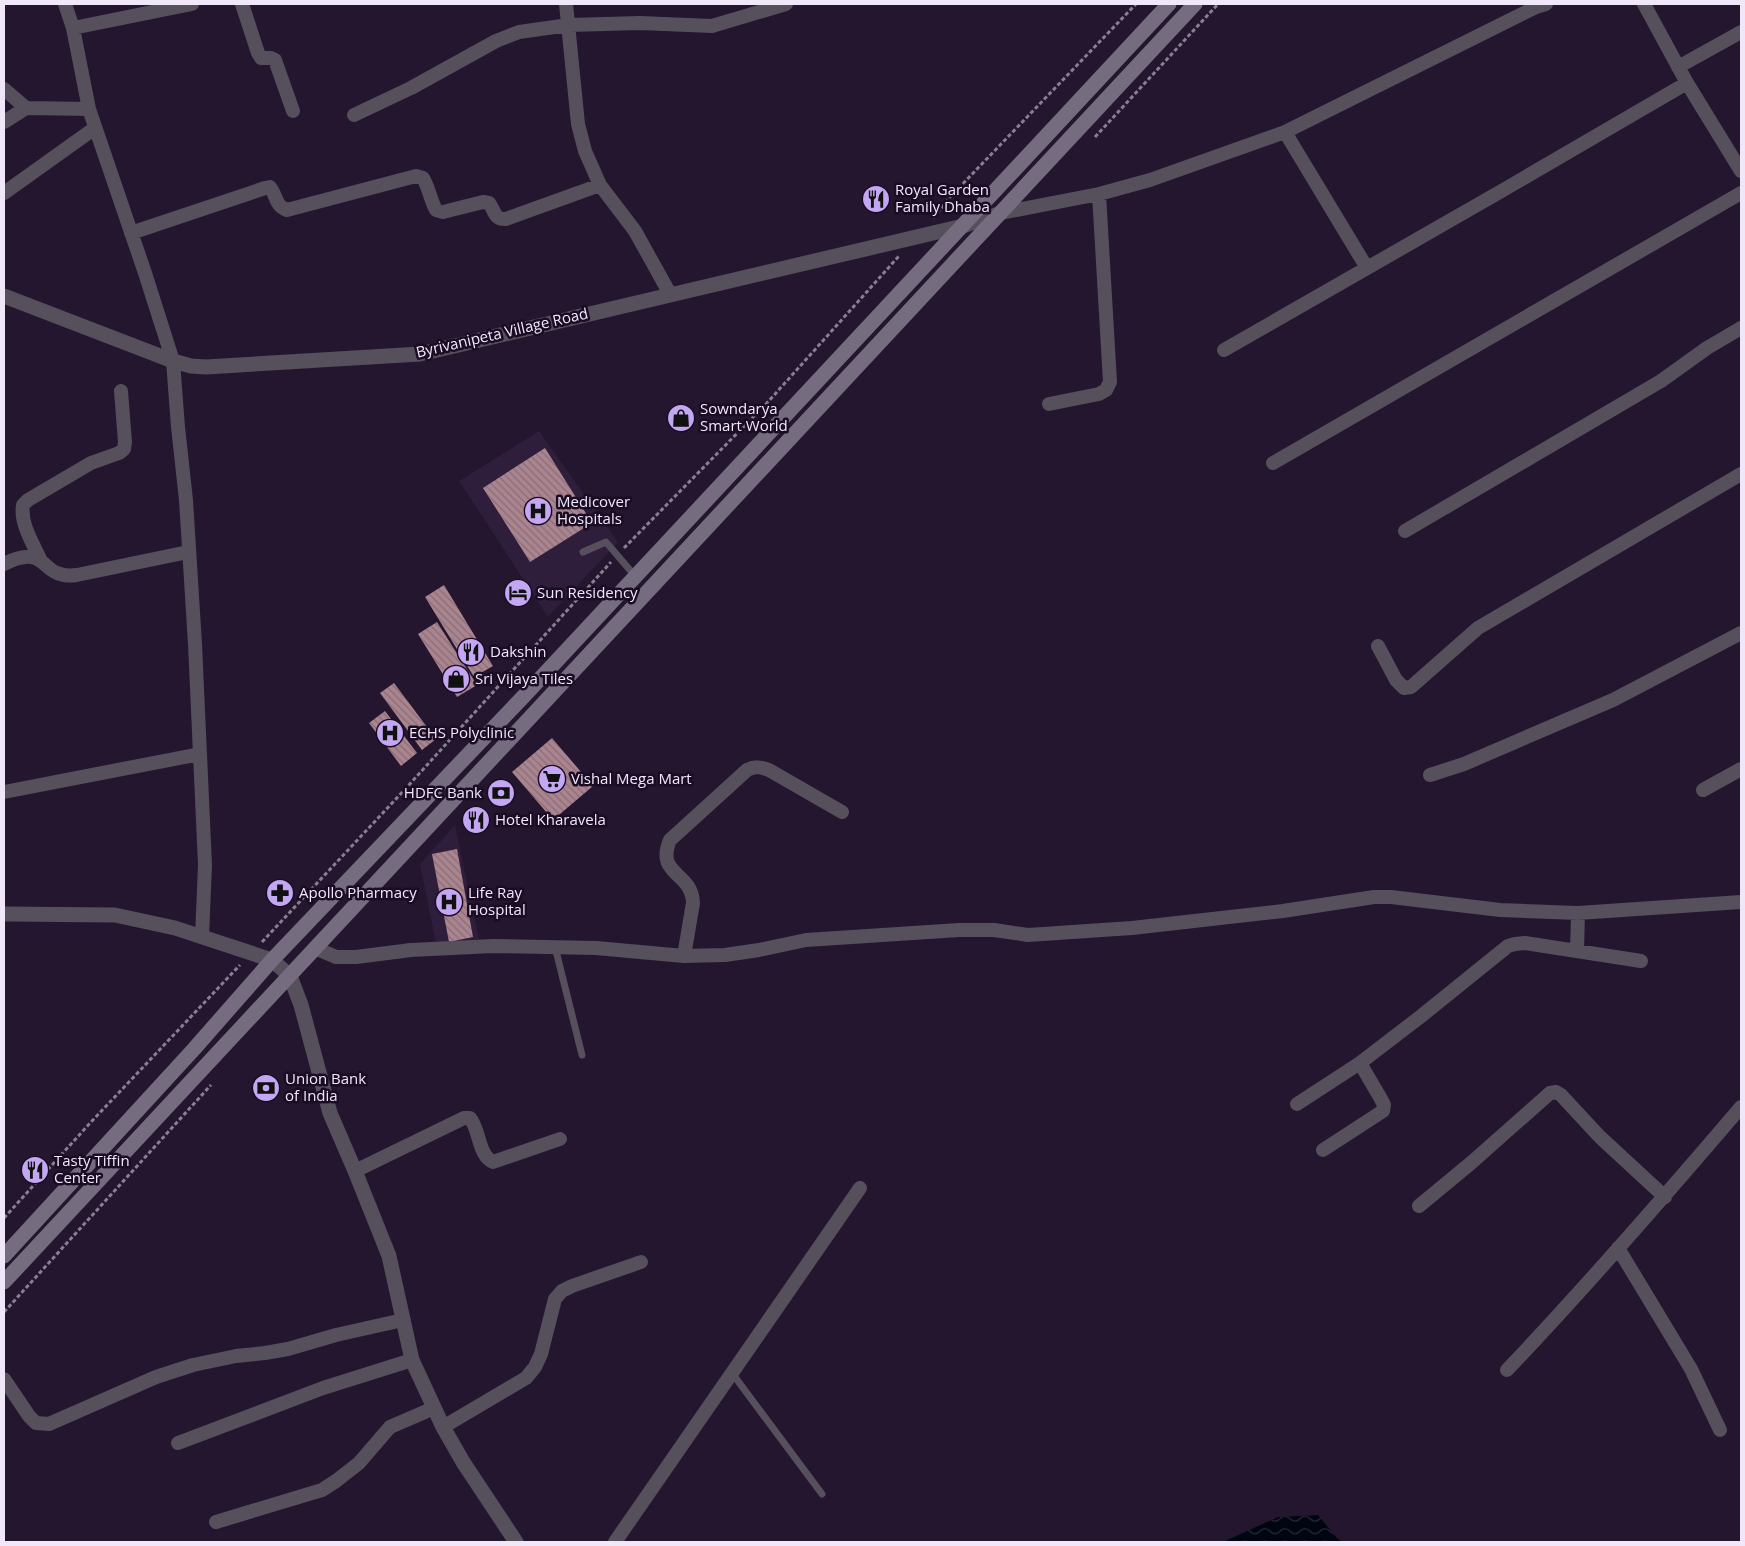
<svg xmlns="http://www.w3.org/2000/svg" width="1745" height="1546" viewBox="0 0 1745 1546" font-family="'Open Sans',sans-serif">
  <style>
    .built { fill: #2e1d3b }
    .water { fill: url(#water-waves) }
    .building { fill: url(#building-back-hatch) }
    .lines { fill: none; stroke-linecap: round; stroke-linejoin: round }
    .path { stroke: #897f93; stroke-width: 3; stroke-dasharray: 4 2.5; stroke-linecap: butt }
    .service { stroke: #564f5c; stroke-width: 7 }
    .minor { stroke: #564f5c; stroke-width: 14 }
    .tertiary { stroke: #564f5c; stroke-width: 15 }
    .secondary { stroke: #766c80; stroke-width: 15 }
    .labels { text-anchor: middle; stroke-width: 5; stroke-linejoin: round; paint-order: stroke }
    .poi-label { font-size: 15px; fill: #f0e8f9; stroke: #1a0c24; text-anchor: start }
    .street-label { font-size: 15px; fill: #f0e8f9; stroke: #1a0c24 }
  </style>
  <defs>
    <pattern id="water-waves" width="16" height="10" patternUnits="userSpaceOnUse" patternTransform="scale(1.25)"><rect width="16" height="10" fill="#000611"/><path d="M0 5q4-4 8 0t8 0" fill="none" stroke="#262a34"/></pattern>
    <pattern id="building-back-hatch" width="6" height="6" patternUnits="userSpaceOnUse" patternTransform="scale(1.25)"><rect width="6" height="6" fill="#aa848f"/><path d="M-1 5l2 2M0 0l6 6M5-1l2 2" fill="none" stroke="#886e77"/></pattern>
  </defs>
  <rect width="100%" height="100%" fill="#23162e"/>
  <path class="built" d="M 539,431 L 618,542 L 548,617 L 459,481 Z
    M 455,825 L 479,939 L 436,944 L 420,864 Z"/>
  <path class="water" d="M 1318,1515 L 1336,1537 L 1342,1542 L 1223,1542 L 1278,1517 Z"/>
  <path class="building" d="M 545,448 L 592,523 L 530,562 L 483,488 Z
    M 444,585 L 493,666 L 474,677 L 425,597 Z
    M 437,622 L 477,685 L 457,697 L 418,634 Z
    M 394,683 L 436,739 L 422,750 L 380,693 Z
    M 385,711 L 417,753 L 401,766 L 369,723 Z
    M 552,738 L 593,786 L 553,820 L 512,772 Z
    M 457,849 L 473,937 L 449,942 L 432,854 Z"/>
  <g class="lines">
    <path class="path" d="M 1095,137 L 1218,4
      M 933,218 L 951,196 L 1136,4
      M 624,548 L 767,403 L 899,256
      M 262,942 L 408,786 L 611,562
      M 4,1218 L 91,1122 L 240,965
      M 4,1312 L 211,1085"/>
    <path class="service" d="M 583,552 L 606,542 L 635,576
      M 555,947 L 582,1055
      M 732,1373 L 822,1494"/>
    <path class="minor" d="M 65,4 L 73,28
      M 242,4 L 258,53 L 261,58 L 271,58 L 275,60 L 293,111
      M 566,4 L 578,124 L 585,151 L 600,185 L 635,231 L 670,294
      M 1644,4 L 1687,83 L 1741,171
      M 1678,67 L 1741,32
      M 4,89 L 26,108
      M 89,109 L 145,273 L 173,361 L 178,427 L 186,500 L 195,644 L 205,865 L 202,937
      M 354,115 L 411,88 L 496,41 L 519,32 L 569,25 L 640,23 L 712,26 L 786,4
      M 4,122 L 26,108 L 89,109 L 73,28 L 192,4
      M 1285,132 L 1367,268
      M 4,193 L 95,128
      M 1001,213 L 1099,194 L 1150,180 L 1285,132 L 1536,7 L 1546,4
      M 131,233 L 265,188 L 270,187 C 277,196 275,206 287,210 L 416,176 L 423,178 C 429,188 430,199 436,210 L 443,212 L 483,202 L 489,203 C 495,211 494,220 506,219 L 600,185
      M 1224,350 L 1505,189 L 1687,83
      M 1049,404 L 1099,394 L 1106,390 L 1110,382 L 1099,194
      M 1273,463 L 1741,193
      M 1405,531 L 1661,381 L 1707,348 L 1741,328
      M 40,559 C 33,543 20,524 23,505 L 28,500 L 91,463 L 119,453 L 124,449 L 125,442 L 121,391
      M 4,564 C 12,560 22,556 31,557 C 42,558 47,569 57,573 C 64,576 70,576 77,575 L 188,552
      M 1378,646 L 1396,680 L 1404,688 L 1411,687 L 1478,628 L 1741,474
      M 1430,775 L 1464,764 L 1613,700 L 1741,633
      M 1703,790 L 1741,769
      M 4,792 L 200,754
      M 315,948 L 336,957 L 356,957 L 411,950 L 493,946 L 596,948 L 684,956 L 725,955 L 759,950 L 806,940 L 959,930 L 994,930 L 1028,935 L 1132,928 L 1283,911 L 1374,897 L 1391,897 L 1500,910 L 1578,913 L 1741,902
      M 1577,951 L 1578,913
      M 684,956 L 693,903 C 692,871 655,876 670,840 L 747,770 C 755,766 761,767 769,770 L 842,812
      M 1297,1104 L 1360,1063 L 1420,1017 L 1508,946 L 1515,944 L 1525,943 L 1641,961
      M 1323,1150 L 1383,1111 L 1384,1105 L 1381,1099 L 1360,1063
      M 355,1171 L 464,1118 L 470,1118 C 480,1130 478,1155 493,1162 L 560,1139
      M 1419,1206 L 1471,1163 L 1550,1093 L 1556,1092 L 1561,1095 L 1600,1137 L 1665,1197
      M 1618,1248 L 1691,1369 L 1720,1430
      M 1507,1370 C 1588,1285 1665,1196 1741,1107
      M 4,1379 L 29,1416 L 36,1423 L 49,1424 L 156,1377 L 193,1365 L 236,1356 L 265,1353 L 288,1349 L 336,1335 L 403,1320
      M 443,1427 L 526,1378 L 535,1367 L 541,1354 L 555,1299 L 562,1291 L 572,1286 L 641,1262
      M 178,1443 L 323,1388 L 412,1360
      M 216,1522 L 322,1490 L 336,1481 L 359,1463 L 390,1427 L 434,1408
      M 615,1542 L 860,1188"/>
    <path class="tertiary" d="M 4,296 L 173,361 L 191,366 L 206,367 L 420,354 L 963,226 L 1001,213
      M 4,914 L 115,915 L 175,928 L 272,960 L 290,976 L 301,1005 L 330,1113 L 355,1171 L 389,1256 L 412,1360 L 443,1427 L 463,1462 L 516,1542"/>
    <path class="secondary" d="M 4,1256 L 194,1049 L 272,960 L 523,697 L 1169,4
      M 4,1282 L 1195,4"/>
  </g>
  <defs>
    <g id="restaurant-disc" transform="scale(1.4375)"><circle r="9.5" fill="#c3a7f2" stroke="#1a0c24"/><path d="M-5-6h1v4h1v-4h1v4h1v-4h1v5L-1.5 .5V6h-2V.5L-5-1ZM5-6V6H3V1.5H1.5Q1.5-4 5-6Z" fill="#111"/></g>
    <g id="shop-disc" transform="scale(1.4375)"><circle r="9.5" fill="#c3a7f2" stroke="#1a0c24"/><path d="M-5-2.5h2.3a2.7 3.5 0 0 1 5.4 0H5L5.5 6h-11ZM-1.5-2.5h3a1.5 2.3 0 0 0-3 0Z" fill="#111"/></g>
    <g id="hospital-disc" transform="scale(1.4375)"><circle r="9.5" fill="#c3a7f2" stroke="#1a0c24"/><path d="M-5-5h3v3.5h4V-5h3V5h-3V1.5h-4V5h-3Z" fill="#111"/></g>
    <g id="hotel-disc" transform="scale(1.4375)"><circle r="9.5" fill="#c3a7f2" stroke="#1a0c24"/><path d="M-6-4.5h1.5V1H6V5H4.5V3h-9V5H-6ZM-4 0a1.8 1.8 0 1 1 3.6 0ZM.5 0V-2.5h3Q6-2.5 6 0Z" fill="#111"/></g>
    <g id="supermarket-disc" transform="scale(1.4375)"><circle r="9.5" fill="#c3a7f2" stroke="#1a0c24"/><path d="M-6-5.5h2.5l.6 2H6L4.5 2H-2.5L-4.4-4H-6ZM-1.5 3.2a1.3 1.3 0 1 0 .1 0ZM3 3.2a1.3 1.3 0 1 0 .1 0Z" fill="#111"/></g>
    <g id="bank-disc" transform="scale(1.4375)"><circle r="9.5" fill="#c3a7f2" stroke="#1a0c24"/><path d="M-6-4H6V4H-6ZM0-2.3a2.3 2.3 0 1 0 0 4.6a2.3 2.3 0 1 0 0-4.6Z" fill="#111"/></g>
    <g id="pharmacy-disc" transform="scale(1.4375)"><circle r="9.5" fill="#c3a7f2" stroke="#1a0c24"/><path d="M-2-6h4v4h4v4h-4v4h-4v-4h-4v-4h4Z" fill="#111"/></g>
  </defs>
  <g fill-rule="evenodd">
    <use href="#restaurant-disc" x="876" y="199"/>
    <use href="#shop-disc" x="681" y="418"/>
    <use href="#hospital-disc" x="538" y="511"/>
    <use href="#hotel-disc" x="518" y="593"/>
    <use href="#restaurant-disc" x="471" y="652"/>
    <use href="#shop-disc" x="456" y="679"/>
    <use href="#hospital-disc" x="390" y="733"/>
    <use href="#supermarket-disc" x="552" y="779"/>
    <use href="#bank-disc" x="501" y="793"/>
    <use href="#restaurant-disc" x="476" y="820"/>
    <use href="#pharmacy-disc" x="280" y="893"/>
    <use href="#hospital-disc" x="449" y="902"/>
    <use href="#bank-disc" x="266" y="1088"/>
    <use href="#restaurant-disc" x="35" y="1170"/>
  </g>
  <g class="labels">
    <g class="poi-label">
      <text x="895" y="195">Royal Garden<tspan x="895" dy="17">Family Dhaba</tspan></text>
      <text x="700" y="414">Sowndarya<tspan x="700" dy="17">Smart World</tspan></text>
      <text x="557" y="507">Medicover<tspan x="557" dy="17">Hospitals</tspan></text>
      <text x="537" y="598">Sun Residency</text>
      <text x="490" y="657">Dakshin</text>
      <text x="475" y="684">Sri Vijaya Tiles</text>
      <text x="409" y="738">ECHS Polyclinic</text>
      <text x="571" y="784">Vishal Mega Mart</text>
      <text x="482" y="798" text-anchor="end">HDFC Bank</text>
      <text x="495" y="825">Hotel Kharavela</text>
      <text x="299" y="898">Apollo Pharmacy</text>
      <text x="468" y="898">Life Ray<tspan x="468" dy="17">Hospital</tspan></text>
      <text x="285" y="1084">Union Bank<tspan x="285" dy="17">of India</tspan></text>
      <text x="54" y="1166">Tasty Tiffin<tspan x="54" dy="17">Center</tspan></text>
    </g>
    <g class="street-label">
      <text transform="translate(502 333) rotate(-13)" y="5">Byrivanipeta Village Road</text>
    </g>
  </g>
  <rect width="1745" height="1546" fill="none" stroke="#f0e8f9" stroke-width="10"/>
</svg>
